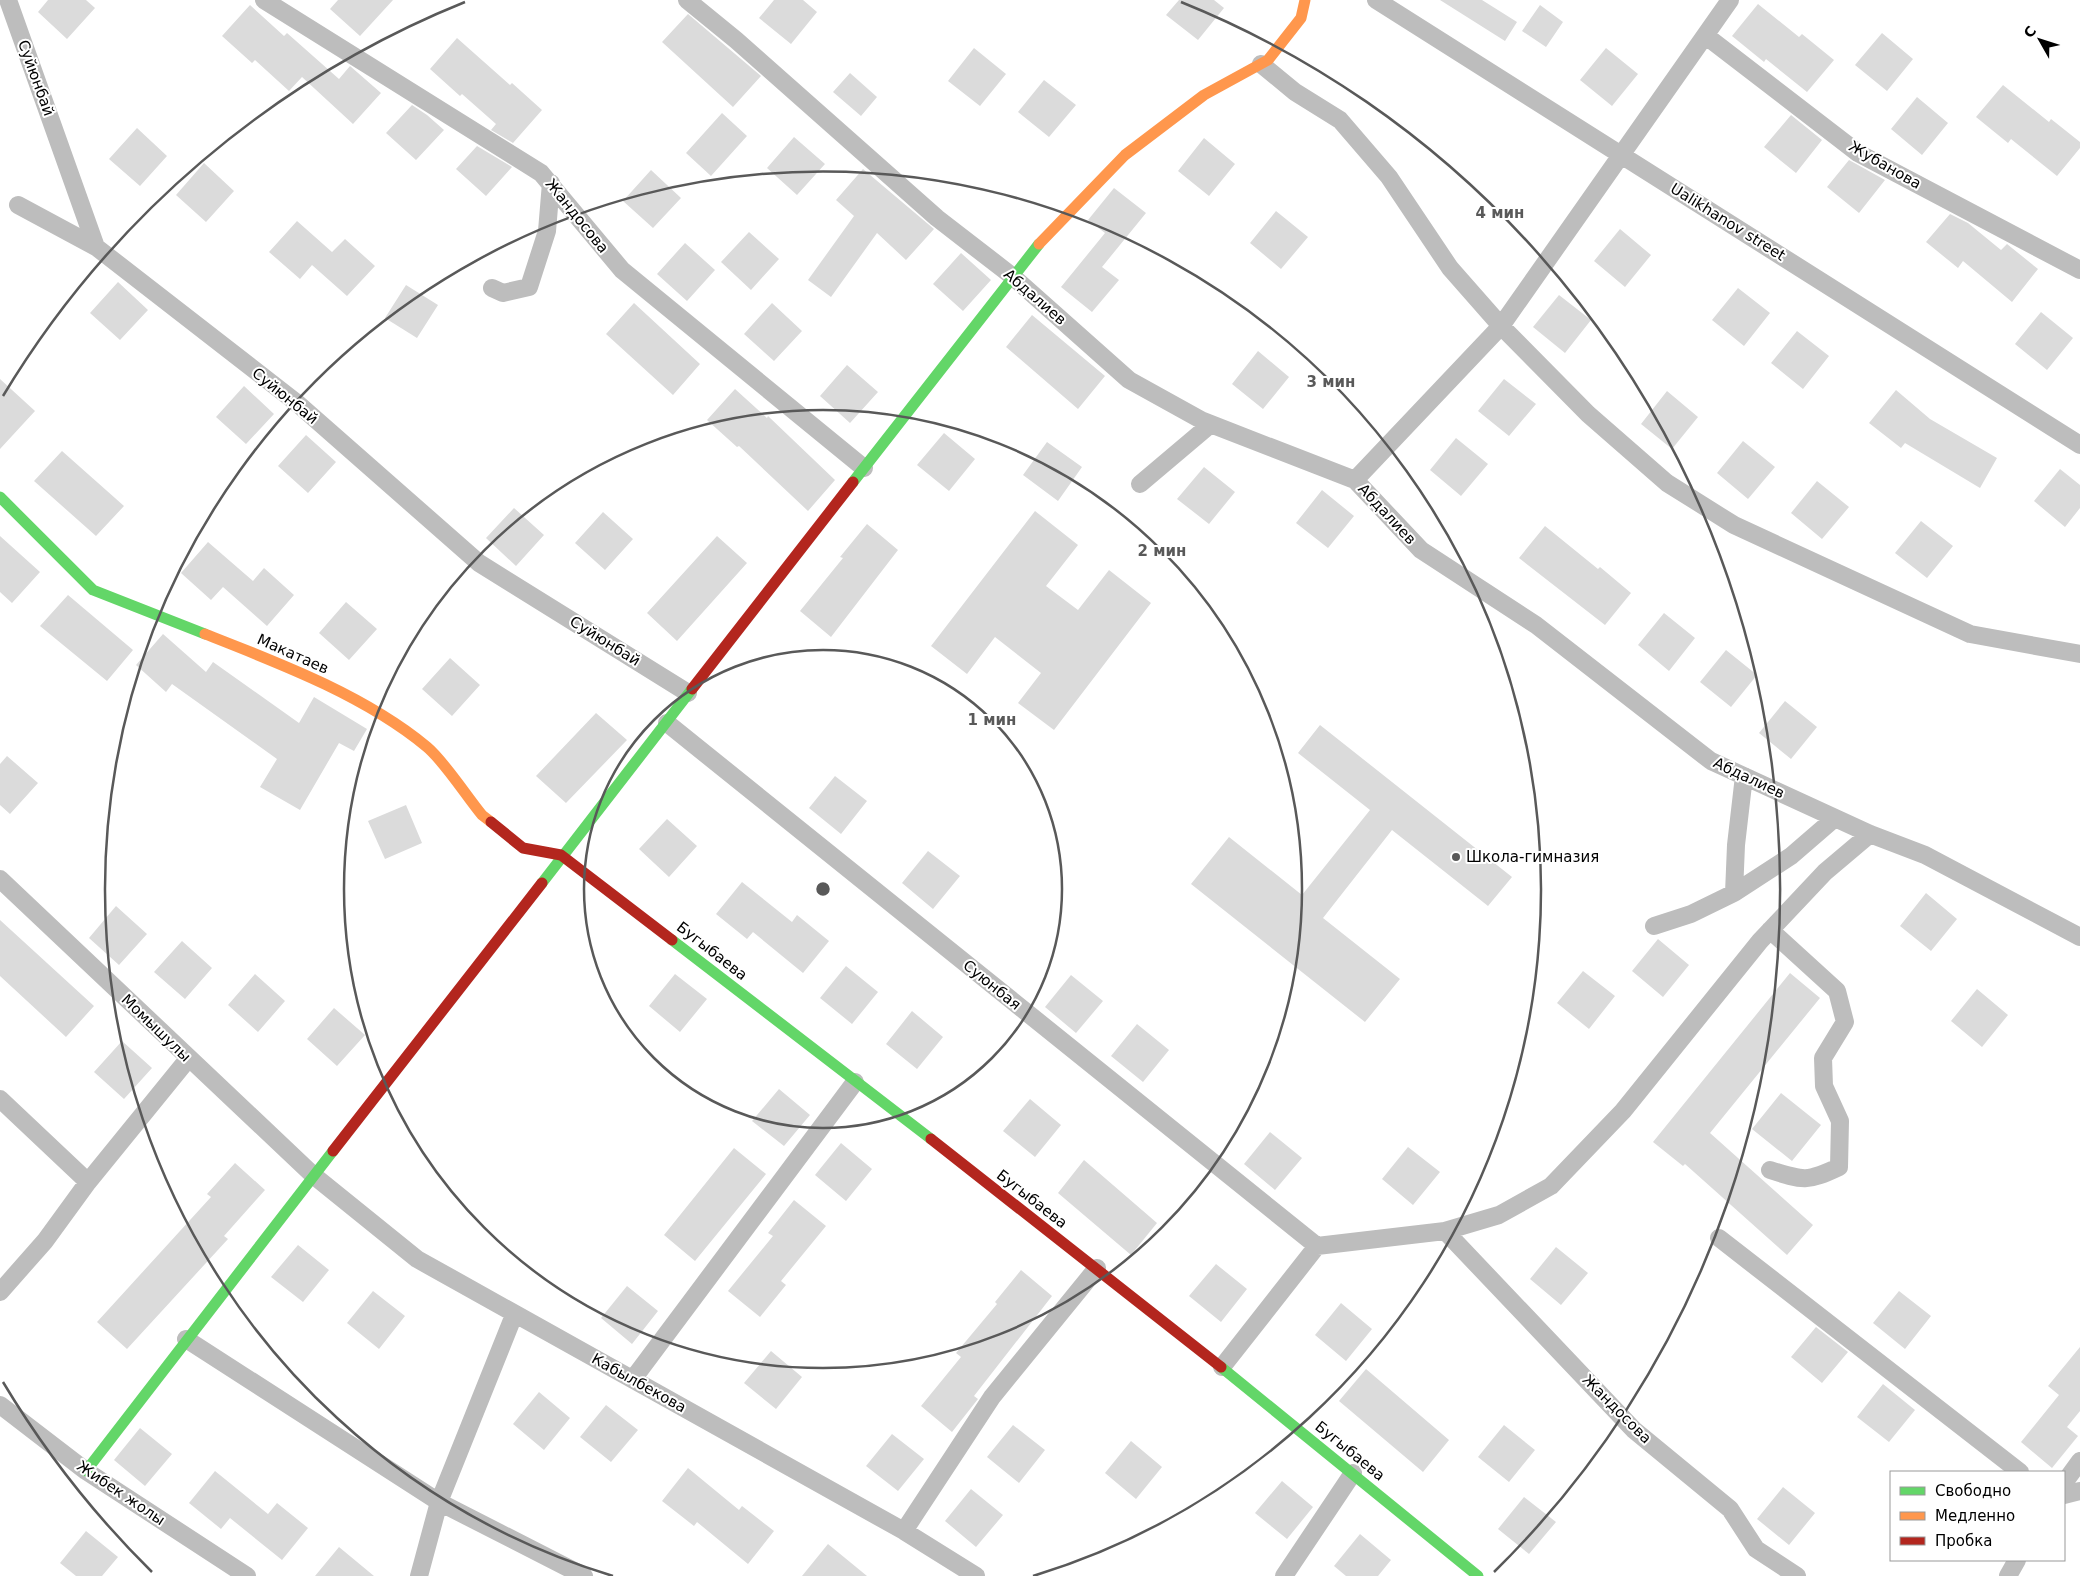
<svg xmlns="http://www.w3.org/2000/svg" width="2080" height="1576" viewBox="0 0 2080 1576" font-family="'DejaVu Sans',sans-serif">
  <style>
    .building { fill: #dbdbdb }
    .lines { fill: none; stroke-linecap: round; stroke-linejoin: round }
    .street { stroke: #bdbdbd; stroke-width: 18 }
    .fast { stroke: #63d668; stroke-width: 11 }
    .slow { stroke: #ff974d; stroke-width: 11 }
    .jam { stroke: #b3261e; stroke-width: 11 }
    .ring { fill: none; stroke: #595959; stroke-width: 2.5 }
    .poi-dot { fill: #595959; stroke: #fff; stroke-width: 2 }
    .labels { text-anchor: middle; stroke-width: 4; stroke-linejoin: round; paint-order: stroke }
    .street-label { font-size: 15px; fill: #000; stroke: #fff }
    .poi-label { font-size: 15px; fill: #000; stroke: #fff; text-anchor: start }
    .centre { fill: #595959; stroke: #fff; stroke-width: 2.5 }
    .ring-label { font-size: 15px; text-anchor: middle; font-weight: bold; fill: #595959; stroke: #fff; stroke-width: 4; stroke-linejoin: round; paint-order: stroke }
  </style>
  <rect width="100%" height="100%" fill="#fff"/>
  <path class="building" d="M 48,0 L 86,0 L 95,8 L 67,39 L 38,12 Z
    M 338,0 L 393,0 L 360,36 L 330,9 Z
    M 774,0 L 803,0 L 817,12 L 791,44 L 759,18 Z
    M 1179,0 L 1214,0 L 1224,8 L 1198,40 L 1166,15 Z
    M 1440,0 L 1482,0 L 1517,22 L 1505,41 Z
    M 1758,4 L 1799,37 L 1802,34 L 1834,60 L 1807,92 L 1766,59 L 1764,62 L 1732,36 Z
    M 250,5 L 284,36 L 287,33 L 339,79 L 350,66 L 381,93 L 353,124 L 302,77 L 289,91 L 255,60 L 252,63 L 222,36 Z
    M 1540,5 L 1563,22 L 1546,47 L 1522,31 Z
    M 688,14 L 761,76 L 733,107 L 662,42 Z
    M 1882,33 L 1913,59 L 1887,91 L 1855,65 Z
    M 457,38 L 510,85 L 512,83 L 542,110 L 513,143 L 491,130 L 496,124 L 462,94 L 460,96 L 430,69 Z
    M 974,48 L 1006,74 L 980,106 L 948,81 Z
    M 1606,48 L 1638,74 L 1612,106 L 1580,80 Z
    M 850,73 L 877,97 L 861,116 L 833,92 Z
    M 1044,80 L 1076,105 L 1049,137 L 1018,112 Z
    M 2003,85 L 2049,122 L 2051,119 L 2080,142 L 2080,148 L 2057,176 L 2011,139 L 2008,143 L 1976,117 Z
    M 1917,97 L 1948,123 L 1922,155 L 1891,129 Z
    M 412,105 L 427,115 L 444,130 L 416,160 L 386,133 Z
    M 722,113 L 747,136 L 711,176 L 686,153 Z
    M 1791,115 L 1822,140 L 1796,173 L 1764,147 Z
    M 137,128 L 167,156 L 140,186 L 109,159 Z
    M 794,137 L 825,164 L 797,195 L 767,168 Z
    M 1204,138 L 1235,164 L 1209,196 L 1178,171 Z
    M 477,146 L 512,167 L 486,196 L 456,169 Z
    M 1849,160 L 1885,180 L 1859,213 L 1827,187 Z
    M 204,163 L 234,191 L 206,222 L 176,195 Z
    M 863,169 L 934,229 L 906,260 L 877,233 L 831,297 L 808,280 L 854,216 L 836,200 Z
    M 651,170 L 681,198 L 653,228 L 623,201 Z
    M 1114,188 L 1146,213 L 1102,267 L 1119,280 L 1092,312 L 1061,287 L 1105,233 L 1088,220 Z
    M 1276,211 L 1308,237 L 1281,269 L 1250,243 Z
    M 1950,214 L 1968,223 L 2001,250 L 2007,244 L 2038,269 L 2012,302 L 1963,261 L 1958,268 L 1926,242 Z
    M 297,221 L 332,252 L 345,239 L 375,266 L 347,296 L 312,265 L 300,279 L 269,252 Z
    M 1620,229 L 1651,255 L 1625,287 L 1594,261 Z
    M 749,232 L 779,259 L 751,290 L 721,262 Z
    M 685,243 L 715,270 L 687,301 L 657,274 Z
    M 961,253 L 991,280 L 963,311 L 933,284 Z
    M 118,282 L 148,310 L 120,340 L 90,313 Z
    M 406,285 L 438,305 L 417,338 L 385,318 Z
    M 1738,288 L 1770,313 L 1744,346 L 1712,320 Z
    M 1559,295 L 1591,320 L 1565,353 L 1533,327 Z
    M 634,303 L 700,364 L 673,395 L 606,334 Z
    M 772,303 L 802,331 L 774,361 L 744,334 Z
    M 2041,312 L 2073,338 L 2047,370 L 2015,344 Z
    M 1032,315 L 1105,376 L 1078,409 L 1006,347 Z
    M 1797,331 L 1829,356 L 1803,389 L 1771,363 Z
    M 1258,351 L 1289,377 L 1263,409 L 1232,384 Z
    M 847,365 L 878,392 L 850,423 L 820,396 Z
    M 0,379 L 35,411 L 0,449 Z
    M 1504,379 L 1536,404 L 1509,436 L 1478,411 Z
    M 244,386 L 274,414 L 246,444 L 216,417 Z
    M 735,389 L 767,418 L 768,416 L 835,480 L 808,511 L 739,446 L 737,447 L 707,420 Z
    M 1896,390 L 1930,419 L 1997,458 L 1980,488 L 1905,443 L 1901,448 L 1869,423 Z
    M 1667,391 L 1698,417 L 1672,449 L 1641,424 Z
    M 944,433 L 975,459 L 949,491 L 917,465 Z
    M 306,435 L 336,462 L 308,493 L 278,466 Z
    M 1456,438 L 1488,464 L 1461,496 L 1430,470 Z
    M 1743,441 L 1775,467 L 1748,499 L 1717,473 Z
    M 1047,442 L 1082,467 L 1058,501 L 1023,475 Z
    M 62,451 L 124,506 L 96,536 L 34,481 Z
    M 1204,467 L 1235,492 L 1209,524 L 1177,499 Z
    M 2060,469 L 2080,485 L 2080,508 L 2065,527 L 2034,501 Z
    M 1817,481 L 1849,507 L 1822,539 L 1791,513 Z
    M 1322,490 L 1354,516 L 1328,548 L 1296,523 Z
    M 514,508 L 544,535 L 516,566 L 486,538 Z
    M 1035,511 L 1078,545 L 1046,586 L 1078,610 L 1109,570 L 1151,603 L 1054,730 L 1018,703 L 1041,673 L 995,637 L 967,674 L 931,646 Z
    M 603,512 L 633,539 L 605,570 L 575,543 Z
    M 1921,521 L 1953,546 L 1927,578 L 1895,553 Z
    M 867,524 L 898,550 L 831,637 L 800,611 L 843,558 L 840,557 Z
    M 1545,526 L 1598,569 L 1600,567 L 1631,593 L 1605,625 L 1519,558 Z
    M 0,536 L 40,572 L 12,603 L 0,592 Z
    M 717,536 L 747,563 L 677,641 L 647,613 Z
    M 208,542 L 253,581 L 264,568 L 294,595 L 267,626 L 223,587 L 211,600 L 181,573 Z
    M 68,595 L 133,650 L 107,681 L 40,626 Z
    M 346,602 L 377,629 L 349,660 L 319,633 Z
    M 1664,613 L 1695,638 L 1669,671 L 1638,645 Z
    M 163,634 L 206,672 L 213,662 L 299,723 L 314,697 L 367,729 L 354,751 L 339,743 L 300,810 L 260,787 L 277,759 L 172,684 L 166,692 L 136,665 Z
    M 1726,650 L 1757,675 L 1731,707 L 1700,682 Z
    M 450,658 L 480,685 L 452,716 L 422,689 Z
    M 1785,701 L 1817,727 L 1791,759 L 1759,733 Z
    M 596,713 L 627,740 L 566,803 L 536,776 Z
    M 1320,725 L 1512,877 L 1488,906 L 1392,830 L 1323,918 L 1400,979 L 1365,1022 L 1191,884 L 1229,837 L 1302,895 L 1370,810 L 1298,753 Z
    M 7,756 L 38,783 L 10,814 L 0,805 L 0,764 Z
    M 835,776 L 867,801 L 841,834 L 809,808 Z
    M 406,805 L 422,843 L 385,859 L 368,821 Z
    M 667,819 L 697,846 L 669,877 L 639,849 Z
    M 928,851 L 960,876 L 933,909 L 902,883 Z
    M 742,882 L 792,922 L 797,915 L 829,941 L 803,973 L 753,932 L 747,939 L 716,914 Z
    M 1926,893 L 1957,919 L 1931,951 L 1900,926 Z
    M 116,906 L 147,934 L 119,965 L 89,938 Z
    M 0,920 L 94,1006 L 66,1037 L 0,976 Z
    M 1658,939 L 1689,965 L 1663,997 L 1632,971 Z
    M 182,941 L 212,968 L 185,999 L 154,972 Z
    M 846,966 L 878,992 L 852,1024 L 820,998 Z
    M 1583,971 L 1615,996 L 1589,1029 L 1557,1003 Z
    M 1790,973 L 1820,998 L 1710,1133 L 1813,1225 L 1787,1255 L 1685,1164 L 1683,1166 L 1653,1142 Z
    M 255,974 L 285,1001 L 258,1032 L 228,1005 Z
    M 675,974 L 707,999 L 680,1032 L 649,1006 Z
    M 1071,975 L 1103,1001 L 1076,1033 L 1045,1007 Z
    M 1977,989 L 2008,1015 L 1982,1047 L 1951,1021 Z
    M 334,1008 L 365,1035 L 337,1066 L 307,1039 Z
    M 912,1011 L 943,1037 L 917,1069 L 886,1044 Z
    M 1137,1024 L 1169,1050 L 1143,1082 L 1111,1056 Z
    M 122,1041 L 152,1068 L 124,1099 L 94,1072 Z
    M 779,1089 L 810,1115 L 784,1146 L 752,1121 Z
    M 1781,1093 L 1821,1125 L 1792,1161 L 1752,1129 Z
    M 1030,1099 L 1061,1125 L 1035,1157 L 1003,1131 Z
    M 1270,1132 L 1302,1158 L 1275,1190 L 1244,1164 Z
    M 841,1143 L 872,1169 L 846,1201 L 815,1175 Z
    M 1408,1147 L 1440,1172 L 1413,1205 L 1382,1179 Z
    M 734,1148 L 766,1174 L 695,1261 L 664,1235 Z
    M 1084,1160 L 1157,1223 L 1131,1255 L 1058,1193 Z
    M 235,1163 L 265,1190 L 224,1236 L 228,1239 L 127,1349 L 97,1322 L 211,1197 L 207,1194 Z
    M 794,1200 L 826,1226 L 781,1281 L 786,1285 L 760,1317 L 728,1291 L 773,1236 L 768,1233 Z
    M 298,1245 L 329,1270 L 303,1302 L 271,1277 Z
    M 1556,1247 L 1588,1273 L 1561,1305 L 1530,1279 Z
    M 1216,1264 L 1247,1289 L 1221,1322 L 1189,1296 Z
    M 1021,1270 L 1052,1296 L 974,1396 L 978,1399 L 952,1432 L 921,1406 L 961,1357 L 956,1353 L 997,1304 L 995,1302 Z
    M 627,1286 L 658,1311 L 632,1344 L 601,1318 Z
    M 373,1291 L 405,1316 L 379,1349 L 347,1323 Z
    M 1899,1291 L 1931,1316 L 1905,1349 L 1873,1323 Z
    M 1341,1303 L 1372,1329 L 1346,1361 L 1315,1335 Z
    M 1816,1327 L 1848,1352 L 1822,1383 L 1791,1357 Z
    M 2080,1347 L 2080,1411 L 2067,1427 L 2078,1436 L 2052,1468 L 2021,1442 L 2059,1395 L 2048,1386 Z
    M 771,1351 L 802,1377 L 776,1409 L 744,1383 Z
    M 1366,1369 L 1449,1440 L 1423,1472 L 1339,1401 Z
    M 1883,1384 L 1915,1410 L 1889,1442 L 1857,1417 Z
    M 539,1392 L 570,1418 L 544,1450 L 513,1424 Z
    M 606,1405 L 638,1430 L 611,1462 L 580,1437 Z
    M 1013,1425 L 1045,1450 L 1019,1483 L 987,1457 Z
    M 1504,1425 L 1535,1450 L 1509,1482 L 1478,1457 Z
    M 140,1428 L 172,1454 L 145,1486 L 114,1460 Z
    M 892,1434 L 924,1459 L 898,1491 L 866,1466 Z
    M 1131,1441 L 1162,1467 L 1136,1499 L 1105,1473 Z
    M 688,1468 L 739,1510 L 742,1506 L 774,1531 L 748,1564 L 697,1522 L 694,1526 L 662,1501 Z
    M 215,1471 L 268,1514 L 277,1503 L 308,1528 L 282,1560 L 230,1518 L 221,1529 L 189,1503 Z
    M 1282,1481 L 1313,1507 L 1287,1539 L 1255,1513 Z
    M 1783,1487 L 1815,1513 L 1789,1545 L 1757,1519 Z
    M 971,1489 L 1003,1515 L 976,1547 L 945,1521 Z
    M 1524,1497 L 1556,1522 L 1529,1554 L 1498,1529 Z
    M 86,1531 L 118,1557 L 102,1576 L 76,1576 L 60,1563 Z
    M 1360,1534 L 1391,1560 L 1378,1576 L 1346,1576 L 1334,1566 Z
    M 828,1544 L 867,1576 L 802,1576 Z
    M 339,1547 L 374,1576 L 315,1576 Z"/>
  <g class="lines">
    <path class="street" d="M 8,0 L 96,247 L 297,403 L 479,563 L 688,693
      M 264,0 L 541,173 L 622,270 L 864,468
      M 687,0 L 736,40 L 937,218 L 1012,276 L 1129,380 L 1203,421 L 1355,480 L 1421,550 L 1536,625 L 1711,761 L 1870,834 L 1925,855 L 2080,937
      M 1376,0 L 2080,445
      M 1706,36 L 1858,153 L 2080,270
      M 1261,64 L 1295,92 L 1340,120 L 1389,177 L 1450,268 L 1501,326 L 1588,414 L 1667,483 L 1734,525 L 1970,634 L 2080,654
      M 18,205 L 96,247
      M 492,288 L 503,293 L 529,287 L 547,231 L 551,183
      M 1355,480 L 1501,326 L 1730,0
      M 1140,484 L 1211,424
      M 667,723 L 1317,1246
      M 0,879 L 313,1175 L 417,1259 L 904,1531 L 976,1576
      M 1734,893 L 1791,856 L 1835,818
      M 1654,926 L 1691,914 L 1734,893 L 1736,845 L 1744,776
      M 0,1099 L 88,1182
      M 1770,1170 C 1804,1181 1807,1182 1839,1167 L 1840,1121 L 1824,1086 L 1823,1058 L 1845,1022 L 1837,991 L 1770,930
      M 1445,1231 L 1634,1430 L 1730,1509 L 1756,1549 L 1797,1576
      M 1719,1238 L 2020,1472
      M 0,1292 L 45,1241 L 88,1182 L 188,1059
      M 186,1339 L 439,1502 L 584,1576
      M 1222,1367 L 1317,1246 L 1445,1231 L 1499,1215 L 1551,1186 L 1623,1111 L 1760,941 L 1825,872 L 1870,834
      M 633,1379 L 855,1082
      M 0,1405 L 86,1471 L 247,1576
      M 2064,1483 L 2080,1461
      M 2064,1495 L 2080,1491
      M 904,1531 L 992,1397 L 1097,1268
      M 419,1576 L 439,1502 L 514,1315
      M 1284,1576 L 1353,1473
      M 2008,1576 L 2017,1560"/>
    <path class="fast" d="M 853,482 L 1039,244
      M 0,497 L 93,590 L 205,634
      M 542,883 L 692,689
      M 672,940 L 931,1139
      M 1221,1367 L 1478,1576
      M 86,1471 L 333,1151"/>
    <path class="slow" d="M 1039,244 L 1125,155 L 1204,95 L 1268,60 L 1301,18 L 1305,0
      M 205,634 C 279,663 366,696 427,747 C 444,761 467,797 482,815 L 491,822"/>
    <path class="jam" d="M 692,689 L 853,482
      M 491,822 L 523,848 L 561,855 L 672,940
      M 931,1139 L 1221,1367
      M 333,1151 L 542,883"/>
  </g>
  <g class="ring">
    <circle cx="823" cy="889" r="239"/>
    <circle cx="823" cy="889" r="479"/>
    <path d="M613 1576A718 718 0 1 1 1033 1576"/>
    <path d="M152 1572A957 957 0 0 1 3 1382M3 396A957 957 0 0 1 465 2M1181 2A957 957 0 0 1 1494 1572"/>
  </g>
  <circle class="poi-dot" cx="1456" cy="857" r="5"/>
  <g class="labels">
    <g class="street-label">
      <text transform="translate(36 78) rotate(70)" y="5">Суйюнбай</text>
      <text transform="translate(1885 165) rotate(30)" y="5">Жубанова</text>
      <text transform="translate(577 216) rotate(51)" y="5">Жандосова</text>
      <text transform="translate(1728 222) rotate(32)" y="5">Ualikhanov street</text>
      <text transform="translate(1035 297) rotate(41)" y="5">Абдалиев</text>
      <text transform="translate(285 396) rotate(39)" y="5">Суйюнбай</text>
      <text transform="translate(1387 514) rotate(47)" y="5">Абдалиев</text>
      <text transform="translate(605 641) rotate(32)" y="5">Суйюнбай</text>
      <text transform="translate(293 654) rotate(24)" y="5">Макатаев</text>
      <text transform="translate(1749 778) rotate(25)" y="5">Абдалиев</text>
      <text transform="translate(712 951) rotate(38)" y="5">Бугыбаева</text>
      <text transform="translate(992 985) rotate(39)" y="5">Суюнбая</text>
      <text transform="translate(156 1028) rotate(44)" y="5">Момышулы</text>
      <text transform="translate(1032 1199) rotate(38)" y="5">Бугыбаева</text>
      <text transform="translate(639 1383) rotate(29)" y="5">Кабылбекова</text>
      <text transform="translate(1617 1409) rotate(45)" y="5">Жандосова</text>
      <text transform="translate(1350 1451) rotate(39)" y="5">Бугыбаева</text>
      <text transform="translate(121 1493) rotate(34)" y="5">Жибек жолы</text>
    </g>
    <g class="poi-label">
      <text x="1466" y="862">Школа-гимназия</text>
    </g>
  </g>
  <circle cx="823" cy="889" r="8" class="centre"/>
  <g class="ring-label">
    <text x="1500" y="218">4 мин</text>
    <text x="1331" y="387">3 мин</text>
    <text x="1162" y="556">2 мин</text>
    <text x="992" y="725">1 мин</text>
  </g>
  <rect x="1890" y="1471" width="175" height="90" fill="#ffffff" stroke="#999999"/>
  <rect x="1900" y="1487" width="25" height="8" fill="#63d668" stroke="#999999"/>
  <text x="1935" y="1496" font-size="15" fill="#000000">Свободно</text>
  <rect x="1900" y="1512" width="25" height="8" fill="#ff974d" stroke="#999999"/>
  <text x="1935" y="1521" font-size="15" fill="#000000">Медленно</text>
  <rect x="1900" y="1537" width="25" height="8" fill="#b3261e" stroke="#999999"/>
  <text x="1935" y="1546" font-size="15" fill="#000000">Пробка</text>
  <g transform="translate(2040 40) rotate(309)" stroke="#ffffff" stroke-width="4" paint-order="stroke">
  <path d="M0-4L9 19L0 12L-9 19Z" fill="#000000"/>
  <text y="-8" font-size="14" font-weight="bold" text-anchor="middle" fill="#000000">С</text>
  </g>
</svg>
